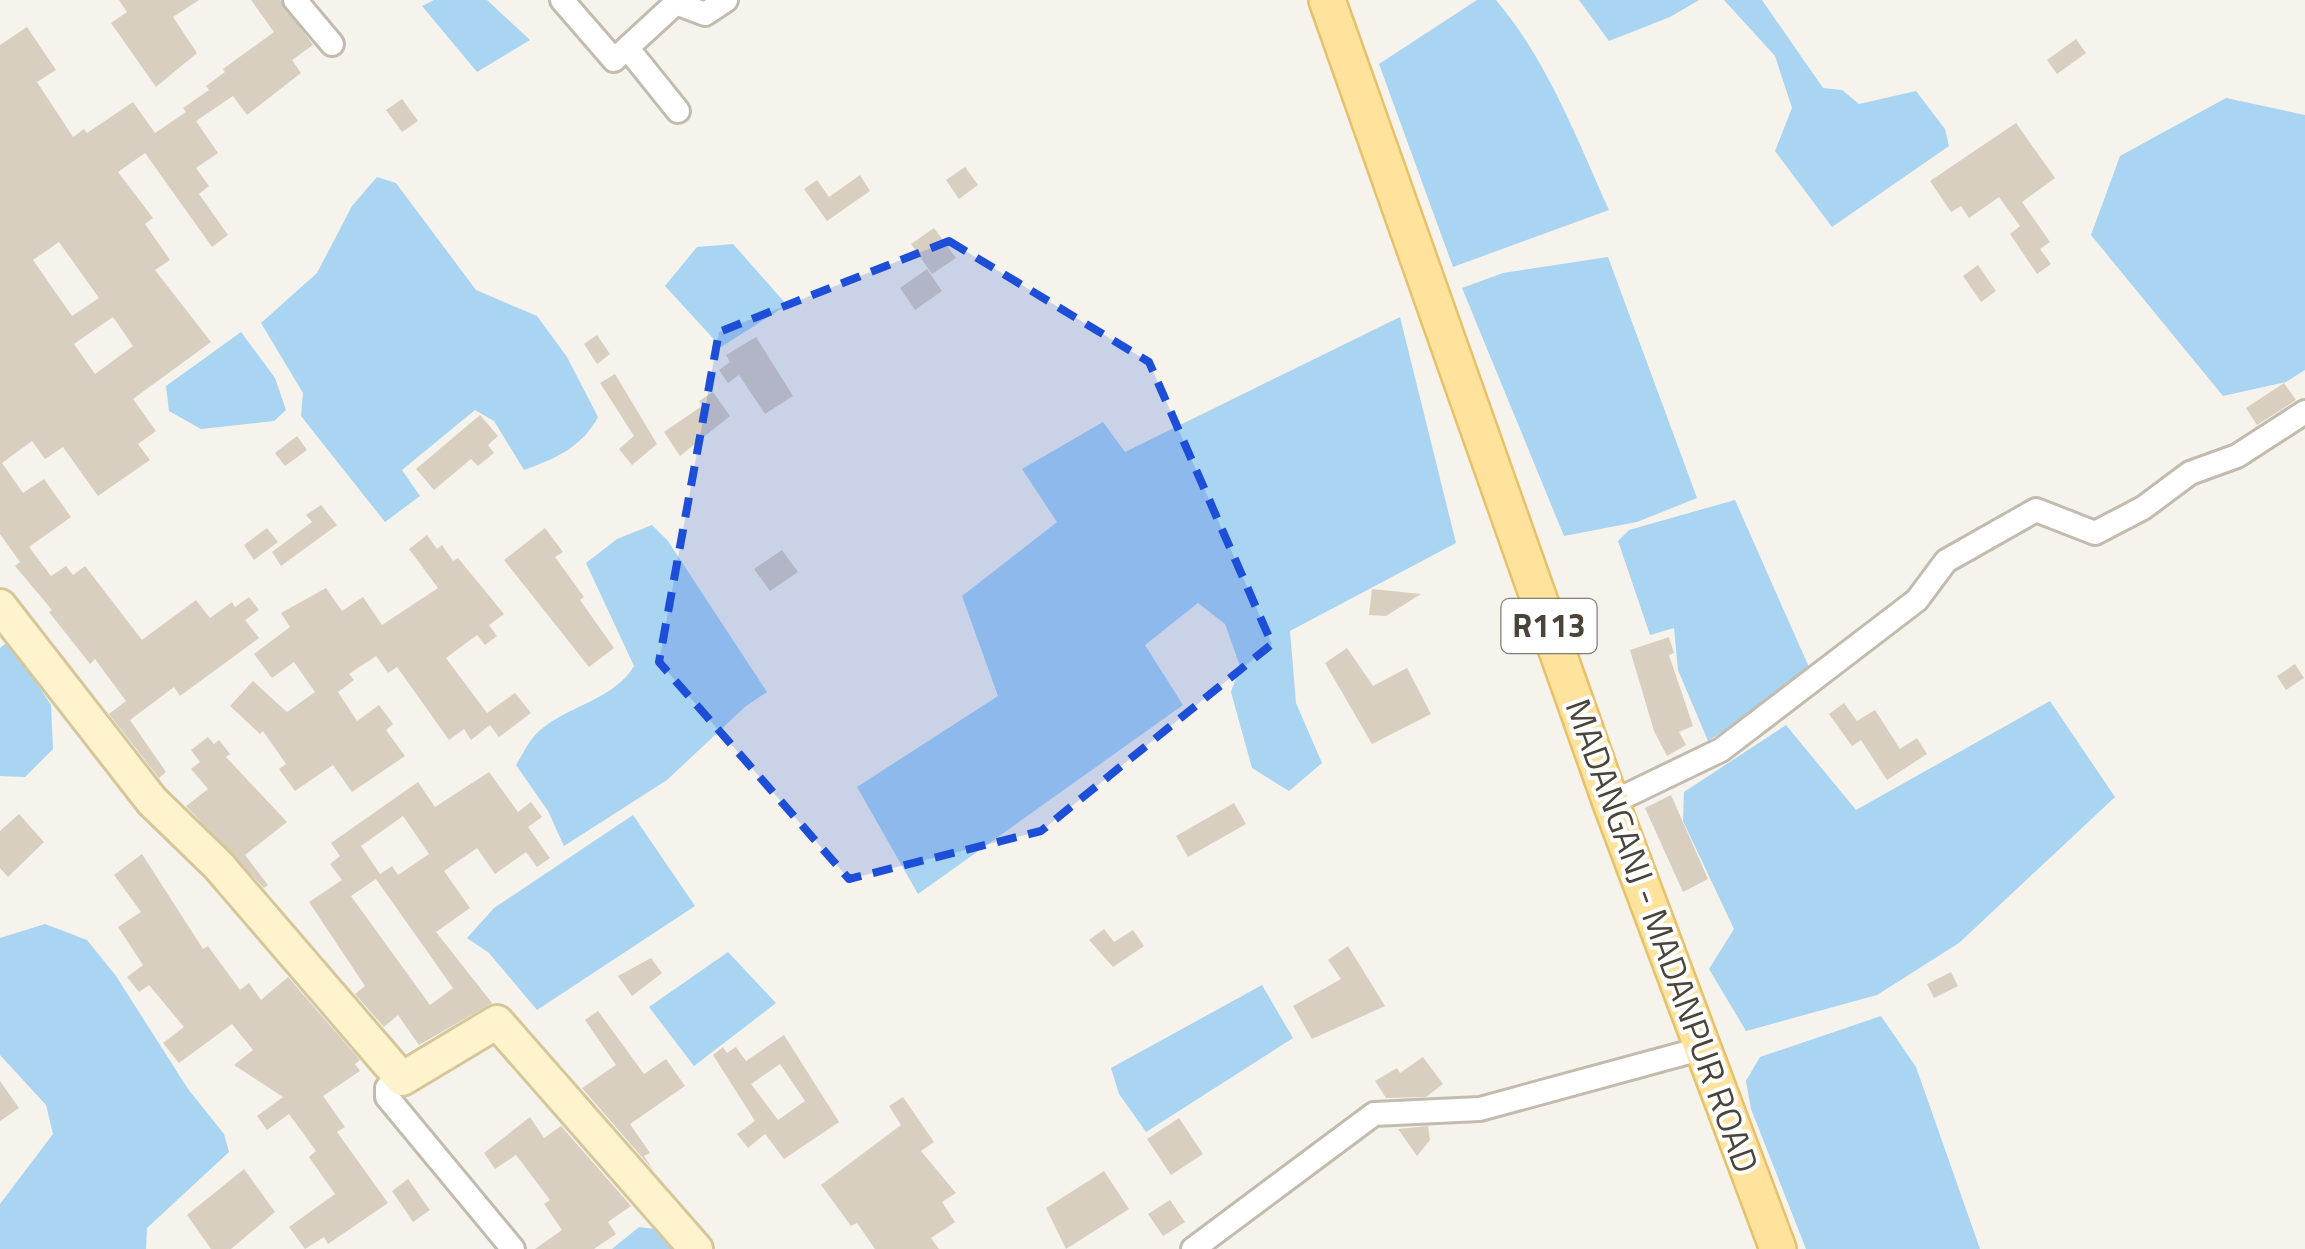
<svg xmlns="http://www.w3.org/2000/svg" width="2305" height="1249" viewBox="0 0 2305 1249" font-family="'Titillium Web',sans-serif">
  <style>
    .water { fill: #a9d4f2 }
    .building { fill: #d8cfc1; fill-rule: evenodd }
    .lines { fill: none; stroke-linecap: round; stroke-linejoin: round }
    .street-casing { stroke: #c2bbae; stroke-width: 28 }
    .secondary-casing { stroke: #d6c79b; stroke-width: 38 }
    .primary-casing { stroke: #e6c16a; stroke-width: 40 }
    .street { stroke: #fff; stroke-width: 22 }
    .secondary { stroke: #fff3cd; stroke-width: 32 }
    .primary { stroke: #ffe39c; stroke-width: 35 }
    .marked { fill: #1d4ed8; fill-opacity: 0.2; stroke: #1d4ed8; stroke-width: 8; stroke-dasharray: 20 12; stroke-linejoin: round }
    .labels { text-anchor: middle; stroke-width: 8; stroke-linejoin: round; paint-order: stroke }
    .shield { fill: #fff; stroke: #817c74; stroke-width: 2.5 }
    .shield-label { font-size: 32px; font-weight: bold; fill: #4b4439 }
    .street-label { font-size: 35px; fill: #4b4439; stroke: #fff }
  </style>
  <rect width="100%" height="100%" fill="#f6f3ec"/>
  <path class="water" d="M 434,0 L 487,0 L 530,40 L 477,72 L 422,6 Z
    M 1477,0 L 1496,0 C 1548,62 1576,137 1609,210 L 1453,267 L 1379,64 Z
    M 1579,0 L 1699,0 L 1670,17 L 1609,41 Z
    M 1724,0 L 1762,0 L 1823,88 L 1842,90 L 1859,104 L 1916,91 L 1945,129 L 1949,146 L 1832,227 L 1775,151 L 1792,108 L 1775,56 Z
    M 2226,98 L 2305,115 L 2305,370 L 2286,382 L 2223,396 L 2091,235 L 2120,156 Z
    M 377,177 L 396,183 L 476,290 L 537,316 L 567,357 L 598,417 C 582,447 555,459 524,470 L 494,421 L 475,410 L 402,470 L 420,496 L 385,522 L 301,416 L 303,393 L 261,323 L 317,273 L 352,206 Z
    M 733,244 L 787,305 L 721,347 L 665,286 L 697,247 Z
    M 1608,257 L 1697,498 L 1637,522 L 1564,536 L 1462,288 L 1503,273 Z
    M 1400,317 L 1456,543 L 1290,631 L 1296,703 L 1322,763 L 1289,791 L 1252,768 L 1231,692 L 1240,666 L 1225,624 L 1198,603 L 1145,645 L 1183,705 L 918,894 L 857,787 L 998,696 L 962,596 L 1057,522 L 1022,469 L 1103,422 L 1125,452 Z
    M 241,332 L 275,378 L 286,410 L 274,421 L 201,429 L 169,411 L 166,386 Z
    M 1735,500 L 1812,674 L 1708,741 L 1678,670 L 1674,628 L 1650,635 L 1618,541 L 1629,530 Z
    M 652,525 L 668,541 L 767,692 L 746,706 L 667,780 L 564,846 L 548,811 L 516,765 C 523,754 529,740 538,732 C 568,705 614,700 634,666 L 586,563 L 617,539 Z
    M 9,641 L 51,705 L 53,749 L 25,777 L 0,776 L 0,648 Z
    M 2050,701 L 2115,797 L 1959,943 L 1877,995 L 1746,1031 L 1709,969 L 1734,929 L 1683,821 L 1684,792 L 1786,725 L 1856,810 Z
    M 633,815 L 695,906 L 537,1010 L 489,953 L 467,938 L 494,908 Z
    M 45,924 L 87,940 L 116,976 L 188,1089 L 224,1134 L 229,1152 L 147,1228 L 146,1249 L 0,1249 L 0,1204 L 53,1134 L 46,1105 L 0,1055 L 0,938 Z
    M 728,952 L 776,1003 L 694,1066 L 649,1007 Z
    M 1262,985 L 1293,1038 L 1146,1132 L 1119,1094 L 1111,1068 Z
    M 1881,1016 L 1916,1067 L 1980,1249 L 1806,1249 L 1751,1109 L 1746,1081 L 1760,1057 Z
    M 639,1227 L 686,1233 L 700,1249 L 612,1249 Z"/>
  <path class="building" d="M 119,0 L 199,0 L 173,17 L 197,53 L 156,87 L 111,23 L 127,12 Z
    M 251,0 L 280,0 L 313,45 L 292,60 L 301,73 L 247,115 L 233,96 L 196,121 L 218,153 L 196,168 L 209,186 L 199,194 L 228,235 L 212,247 L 145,153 L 118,172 L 153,218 L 145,224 L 170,260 L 155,270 L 211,342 L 133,399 L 156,431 L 138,444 L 150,460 L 98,496 L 63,447 L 45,459 L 32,441 L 2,463 L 23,493 L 44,479 L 71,517 L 29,547 L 51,576 L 66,566 L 73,575 L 85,566 L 142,640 L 196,600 L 210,618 L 232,602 L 235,607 L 249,597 L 259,610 L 245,620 L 259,638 L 180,696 L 174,687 L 130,720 L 166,772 L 159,778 L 109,714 L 126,701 L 95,659 L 90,664 L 49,612 L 52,610 L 15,566 L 20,562 L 0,534 L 0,45 L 27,27 L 56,70 L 37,82 L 73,137 L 84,129 L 87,133 L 133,102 L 155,133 L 186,112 L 183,108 L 209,90 L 206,86 L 225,72 L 223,69 L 274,32 ZM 59,242 L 99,298 L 72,316 L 33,260 ZM 113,317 L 133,346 L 95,374 L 74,344 Z
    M 2076,39 L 2086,53 L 2057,74 L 2047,60 Z
    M 402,99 L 418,121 L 402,132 L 386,110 Z
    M 2016,123 L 2055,178 L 2022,202 L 2050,242 L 2040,249 L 2051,264 L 2037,274 L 2010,234 L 2020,226 L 1999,197 L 1969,218 L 1961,206 L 1951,212 L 1930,181 Z
    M 965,167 L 978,185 L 959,199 L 946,180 Z
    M 860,175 L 870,191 L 827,221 L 804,189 L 817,180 L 829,197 Z
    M 934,228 L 956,258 L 932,274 L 911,244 Z
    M 1978,265 L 1996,291 L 1981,302 L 1963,276 Z
    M 927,269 L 942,291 L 915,310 L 900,288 Z
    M 597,335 L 610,354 L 597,364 L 584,344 Z
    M 756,337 L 793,396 L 765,414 L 739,375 L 728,383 L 719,370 L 730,362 L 726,355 Z
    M 615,374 L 657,444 L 632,465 L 619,449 L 634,436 L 600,383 Z
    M 2284,383 L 2296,400 L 2257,425 L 2246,408 Z
    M 713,392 L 730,416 L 680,456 L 664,432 L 702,406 L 699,401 Z
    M 480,415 L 498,436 L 488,445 L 494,453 L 478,466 L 471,459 L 434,490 L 416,469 Z
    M 297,436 L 307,450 L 285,466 L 275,453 Z
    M 321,505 L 337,525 L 281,566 L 272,552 L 312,522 L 306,515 Z
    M 267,528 L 278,542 L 254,560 L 244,545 Z
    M 545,528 L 563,552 L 555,557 L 584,597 L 580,600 L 614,648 L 589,667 L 504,560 Z
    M 427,535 L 437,549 L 442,545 L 453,561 L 458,558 L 504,614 L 489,625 L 497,636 L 485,645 L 477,635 L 446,658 L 487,713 L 515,693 L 531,713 L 499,737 L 490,725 L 471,740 L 464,729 L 449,740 L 397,667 L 388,673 L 376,656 L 349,674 L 354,680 L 338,692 L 357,721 L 379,705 L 393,724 L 386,730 L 405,756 L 352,792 L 333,765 L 295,791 L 279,769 L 286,764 L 263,731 L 260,734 L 230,706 L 253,681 L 287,712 L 315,692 L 294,662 L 272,678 L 254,654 L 290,627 L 281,613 L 326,588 L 342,611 L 363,597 L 382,625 L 438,588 L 409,549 Z
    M 782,550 L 798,572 L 770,591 L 754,569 Z
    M 1372,589 L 1421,594 L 1386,616 L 1369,615 Z
    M 1669,637 L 1674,653 L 1669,655 L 1693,726 L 1679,732 L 1686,745 L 1667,756 L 1654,731 L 1630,650 Z
    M 1347,648 L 1373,686 L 1407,668 L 1431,714 L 1372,744 L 1325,663 Z
    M 2295,664 L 2304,678 L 2286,690 L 2277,676 Z
    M 1844,703 L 1857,721 L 1875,710 L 1900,749 L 1917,738 L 1927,754 L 1887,780 L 1861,740 L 1852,746 L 1829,714 Z
    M 208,737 L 214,744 L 219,740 L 230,754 L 226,757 L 287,822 L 245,855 L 268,885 L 264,888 L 186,806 L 208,789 L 191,769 L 200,762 L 191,750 Z
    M 489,772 L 518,812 L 531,802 L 542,817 L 528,827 L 550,858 L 537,867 L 526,852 L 495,874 L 477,848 L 444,871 L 470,908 L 436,932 L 492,1003 L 419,1045 L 398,1015 L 384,1027 L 355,994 L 365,986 L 309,902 L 342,880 L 330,864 L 340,856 L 331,843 L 418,782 L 435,807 ZM 403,816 L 429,854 L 398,875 L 392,866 L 380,874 L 361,846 ZM 376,879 L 453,988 L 430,1005 L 351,896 Z
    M 1671,795 L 1708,879 L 1683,892 L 1645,808 Z
    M 1234,803 L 1246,824 L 1188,857 L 1176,836 Z
    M 19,814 L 44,842 L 8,877 L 0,868 L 0,831 Z
    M 142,854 L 203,949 L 208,946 L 240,990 L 249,983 L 261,1000 L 288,977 L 360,1060 L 355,1064 L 360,1071 L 323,1096 L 345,1127 L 337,1132 L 388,1203 L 328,1244 L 324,1237 L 305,1249 L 289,1227 L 335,1194 L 309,1157 L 316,1151 L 289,1114 L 267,1130 L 257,1116 L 283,1097 L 234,1065 L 253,1050 L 232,1024 L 179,1063 L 163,1043 L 184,1027 L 149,985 L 139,992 L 127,977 L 143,965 L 118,927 L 141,912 L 114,875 Z
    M 1104,929 L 1114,942 L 1133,930 L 1144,946 L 1113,967 L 1089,940 Z
    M 1348,946 L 1385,1006 L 1312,1039 L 1293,1006 L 1341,979 L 1328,960 Z
    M 651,958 L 662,973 L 632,996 L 618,976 Z
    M 1951,972 L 1958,986 L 1934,998 L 1927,984 Z
    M 598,1011 L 644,1074 L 666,1059 L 685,1086 L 630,1124 L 650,1153 L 644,1156 L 654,1171 L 582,1088 L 616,1065 L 585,1020 Z
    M 784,1035 L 839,1122 L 784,1159 L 765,1134 L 748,1148 L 737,1134 L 755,1121 L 713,1055 L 723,1047 L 727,1053 L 736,1047 L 746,1061 ZM 780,1064 L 805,1101 L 778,1120 L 751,1084 Z
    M 1423,1057 L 1443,1084 L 1426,1097 L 1386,1098 L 1375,1081 L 1397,1068 L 1400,1073 Z
    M 0,1081 L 19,1108 L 0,1121 Z
    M 903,1097 L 934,1142 L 921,1151 L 956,1193 L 942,1202 L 955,1222 L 931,1238 L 939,1249 L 875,1249 L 857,1223 L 851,1226 L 821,1185 L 901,1125 L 889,1106 Z
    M 530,1117 L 544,1138 L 561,1126 L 631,1206 L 608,1222 L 616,1234 L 594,1249 L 535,1249 L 562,1230 L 544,1204 L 550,1200 L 516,1155 L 495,1169 L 484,1153 Z
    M 1179,1118 L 1203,1154 L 1171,1175 L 1147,1139 Z
    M 1428,1126 L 1430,1140 L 1417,1156 L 1398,1129 Z
    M 244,1169 L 275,1212 L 231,1249 L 211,1249 L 187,1215 Z
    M 1104,1171 L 1129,1209 L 1066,1249 L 1046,1208 Z
    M 408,1179 L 430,1210 L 413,1222 L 392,1191 Z
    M 1170,1200 L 1185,1222 L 1163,1236 L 1148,1214 Z"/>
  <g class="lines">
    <g class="street-casing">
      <path id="street" d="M 295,0 L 332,44
        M 562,0 L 614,60 L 676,3 L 705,14 L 726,0
        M 629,50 L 678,111
        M 1611,803 L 1721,750 L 1917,600 L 1946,561 L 2036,510 L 2095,533 L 2143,508 L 2190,473 L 2237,456 L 2305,412
        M 402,1079 L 387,1088 L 387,1097 L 513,1249
        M 1193,1249 L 1374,1114 L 1480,1109 L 1704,1048"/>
    </g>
    <g class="secondary-casing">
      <path id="secondary" d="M 0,606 L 152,801 L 218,865 L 402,1079 L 497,1022 L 696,1249"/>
    </g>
    <g class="primary-casing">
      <path id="primary" d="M 1327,0 L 1611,803 L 1778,1249"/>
    </g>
    <use href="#street" class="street"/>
    <use href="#secondary" class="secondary"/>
    <use href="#primary" class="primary"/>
  </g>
  <path class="marked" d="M 949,241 L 1149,362 L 1272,644 L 1041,831 L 849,879 L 659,662 L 719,332 Z"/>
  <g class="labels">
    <rect class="shield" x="1501.5" y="599" width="95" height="54" rx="8"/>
    <g class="shield-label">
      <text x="1549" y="637">R113</text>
    </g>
    <g class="street-label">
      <text transform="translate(1662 936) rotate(70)" y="12">MADANGANJ - MADANPUR ROAD</text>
    </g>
  </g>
</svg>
